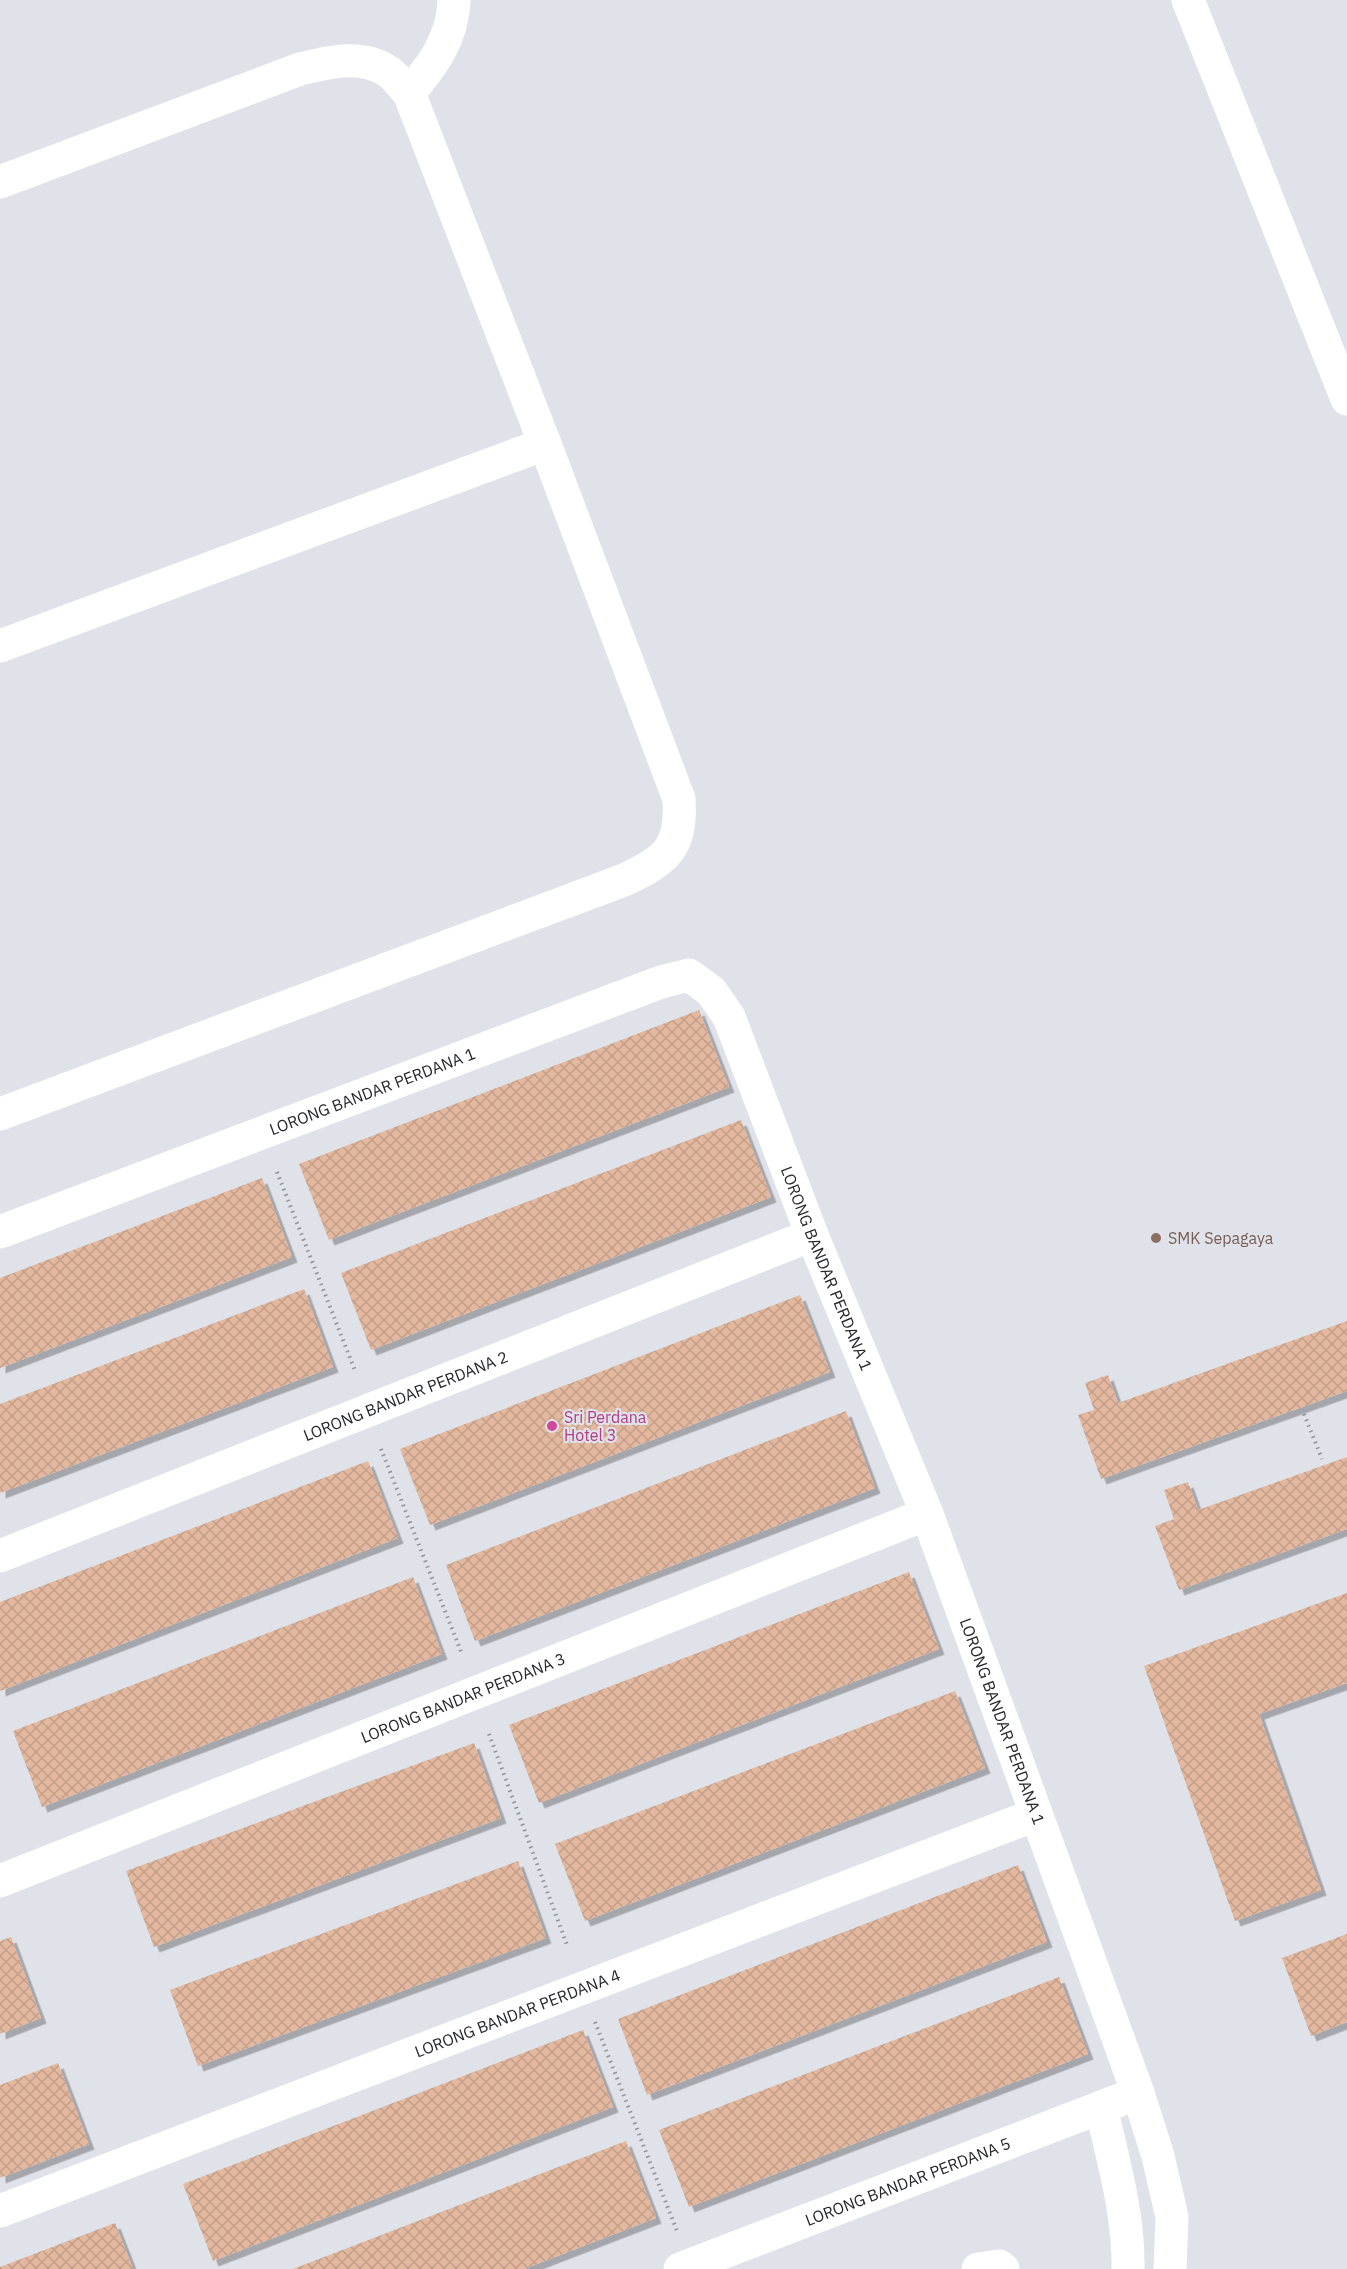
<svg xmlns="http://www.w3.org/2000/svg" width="1347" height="2269" viewBox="0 0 1347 2269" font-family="'IBM Plex Sans',sans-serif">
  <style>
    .building { fill: url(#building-cross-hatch); filter: url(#shadow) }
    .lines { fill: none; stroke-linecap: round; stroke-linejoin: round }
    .path { stroke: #919297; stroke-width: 4; stroke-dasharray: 1.5 4.5; stroke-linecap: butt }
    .minor { stroke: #fff; stroke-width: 33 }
    .education-dot { fill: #8d6e63; stroke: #e0e2e9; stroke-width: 2 }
    .hotel-dot { fill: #d1479c; stroke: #e0e2e9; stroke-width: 2 }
    .labels { text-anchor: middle; stroke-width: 4.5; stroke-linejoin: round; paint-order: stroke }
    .street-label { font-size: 16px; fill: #252629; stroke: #e0e2e9 }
    .education-label { font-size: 16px; fill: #785e54; stroke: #e0e2e9; text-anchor: start }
    .hotel-label { font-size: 16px; fill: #b23c85; stroke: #e0e2e9; text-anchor: start }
  </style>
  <defs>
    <pattern id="building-cross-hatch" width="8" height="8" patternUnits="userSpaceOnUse" patternTransform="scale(1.5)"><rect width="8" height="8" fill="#e3b89e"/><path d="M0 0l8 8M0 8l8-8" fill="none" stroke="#c39e88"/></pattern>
    <filter id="shadow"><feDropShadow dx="5.5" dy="5.5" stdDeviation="0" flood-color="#0004"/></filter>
  </defs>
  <rect width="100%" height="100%" fill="#e0e2e9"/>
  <path class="building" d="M 699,1010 L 729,1087 L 329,1240 L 299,1164 Z
    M 741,1120 L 771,1197 L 371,1350 L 341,1273 Z
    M 262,1178 L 292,1257 L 0,1368 L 0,1278 Z
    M 304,1289 L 333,1367 L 0,1493 L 0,1404 Z
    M 800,1295 L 830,1372 L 430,1525 L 400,1449 Z
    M 1347,1321 L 1347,1391 L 1101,1479 L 1078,1415 L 1094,1410 L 1085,1383 L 1108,1375 L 1118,1403 Z
    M 846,1411 L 875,1488 L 475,1641 L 446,1565 Z
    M 1347,1457 L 1347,1529 L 1179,1590 L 1155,1526 L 1174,1519 L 1164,1490 L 1188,1482 L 1198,1510 Z
    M 368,1461 L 398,1538 L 0,1691 L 0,1602 Z
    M 909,1572 L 939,1649 L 539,1803 L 509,1725 Z
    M 413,1577 L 442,1654 L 42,1807 L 13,1731 Z
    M 1347,1593 L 1347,1683 L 1259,1714 L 1321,1890 L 1235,1921 L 1144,1666 Z
    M 955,1691 L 985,1768 L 585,1921 L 555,1844 Z
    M 474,1743 L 501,1818 L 154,1947 L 126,1871 Z
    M 518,1861 L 546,1938 L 198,2066 L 170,1990 Z
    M 1018,1865 L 1047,1942 L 647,2095 L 618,2019 Z
    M 1347,1934 L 1347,2022 L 1311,2036 L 1282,1958 Z
    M 11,1937 L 41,2018 L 0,2034 L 0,1941 Z
    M 1059,1977 L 1088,2054 L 689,2207 L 659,2130 Z
    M 583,2030 L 613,2107 L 213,2261 L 183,2184 Z
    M 58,2063 L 89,2144 L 0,2178 L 0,2085 Z
    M 626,2141 L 656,2218 L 524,2269 L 293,2269 Z
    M 115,2223 L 133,2269 L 0,2269 L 0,2267 Z"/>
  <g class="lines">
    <path class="path" d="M 277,1172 L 356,1373
      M 1304,1414 L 1322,1459
      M 381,1449 L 462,1654
      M 489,1734 L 567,1945
      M 595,2022 L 677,2231"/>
    <g class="minor">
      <path d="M 1188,0 L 1347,399"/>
      <path d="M 409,93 C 433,65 453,38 454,0"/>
      <path d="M 0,182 L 300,69 C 329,62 362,53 389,72 C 396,77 402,86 409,93 L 545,444 L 679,799 C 682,849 666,860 624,880 L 0,1114"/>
      <path d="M 0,646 L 545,444"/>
      <path id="s1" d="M 0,1232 L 661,982 L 689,975 L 711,991 L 729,1017 L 812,1235 L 927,1514 L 1138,2093 L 1158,2156 L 1172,2217 L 1170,2269"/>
      <path id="s2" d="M 0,1556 L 812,1235"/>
      <path id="s3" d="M 0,1881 L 927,1514"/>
      <path d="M 1101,2107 C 1113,2160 1129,2214 1128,2269"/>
      <path id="s4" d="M 0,2211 L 1035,1815"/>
      <path id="s5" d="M 680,2269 L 1138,2093"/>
      <path d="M 978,2269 L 999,2266 L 1003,2269"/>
    </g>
  </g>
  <circle class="education-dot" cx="1156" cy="1238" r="6"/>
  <circle class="hotel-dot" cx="552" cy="1426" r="6"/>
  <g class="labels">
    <g class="street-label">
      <text dy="6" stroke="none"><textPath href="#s1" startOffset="398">LORONG BANDAR PERDANA 1</textPath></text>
      <text dy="6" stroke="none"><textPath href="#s1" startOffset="1064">LORONG BANDAR PERDANA 1</textPath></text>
      <text dy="6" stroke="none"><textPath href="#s2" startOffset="436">LORONG BANDAR PERDANA 2</textPath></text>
      <text dy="6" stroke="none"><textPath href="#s3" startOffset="498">LORONG BANDAR PERDANA 3</textPath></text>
      <text dy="6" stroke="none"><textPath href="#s1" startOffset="1550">LORONG BANDAR PERDANA 1</textPath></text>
      <text dy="6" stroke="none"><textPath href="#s4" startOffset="554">LORONG BANDAR PERDANA 4</textPath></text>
      <text dy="6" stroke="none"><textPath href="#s5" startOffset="244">LORONG BANDAR PERDANA 5</textPath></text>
    </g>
    <g class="education-label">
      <text x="1168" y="1244">SMK Sepagaya</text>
    </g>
    <g class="hotel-label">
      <text x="564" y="1423">Sri Perdana<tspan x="564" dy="18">Hotel 3</tspan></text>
    </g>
  </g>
</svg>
